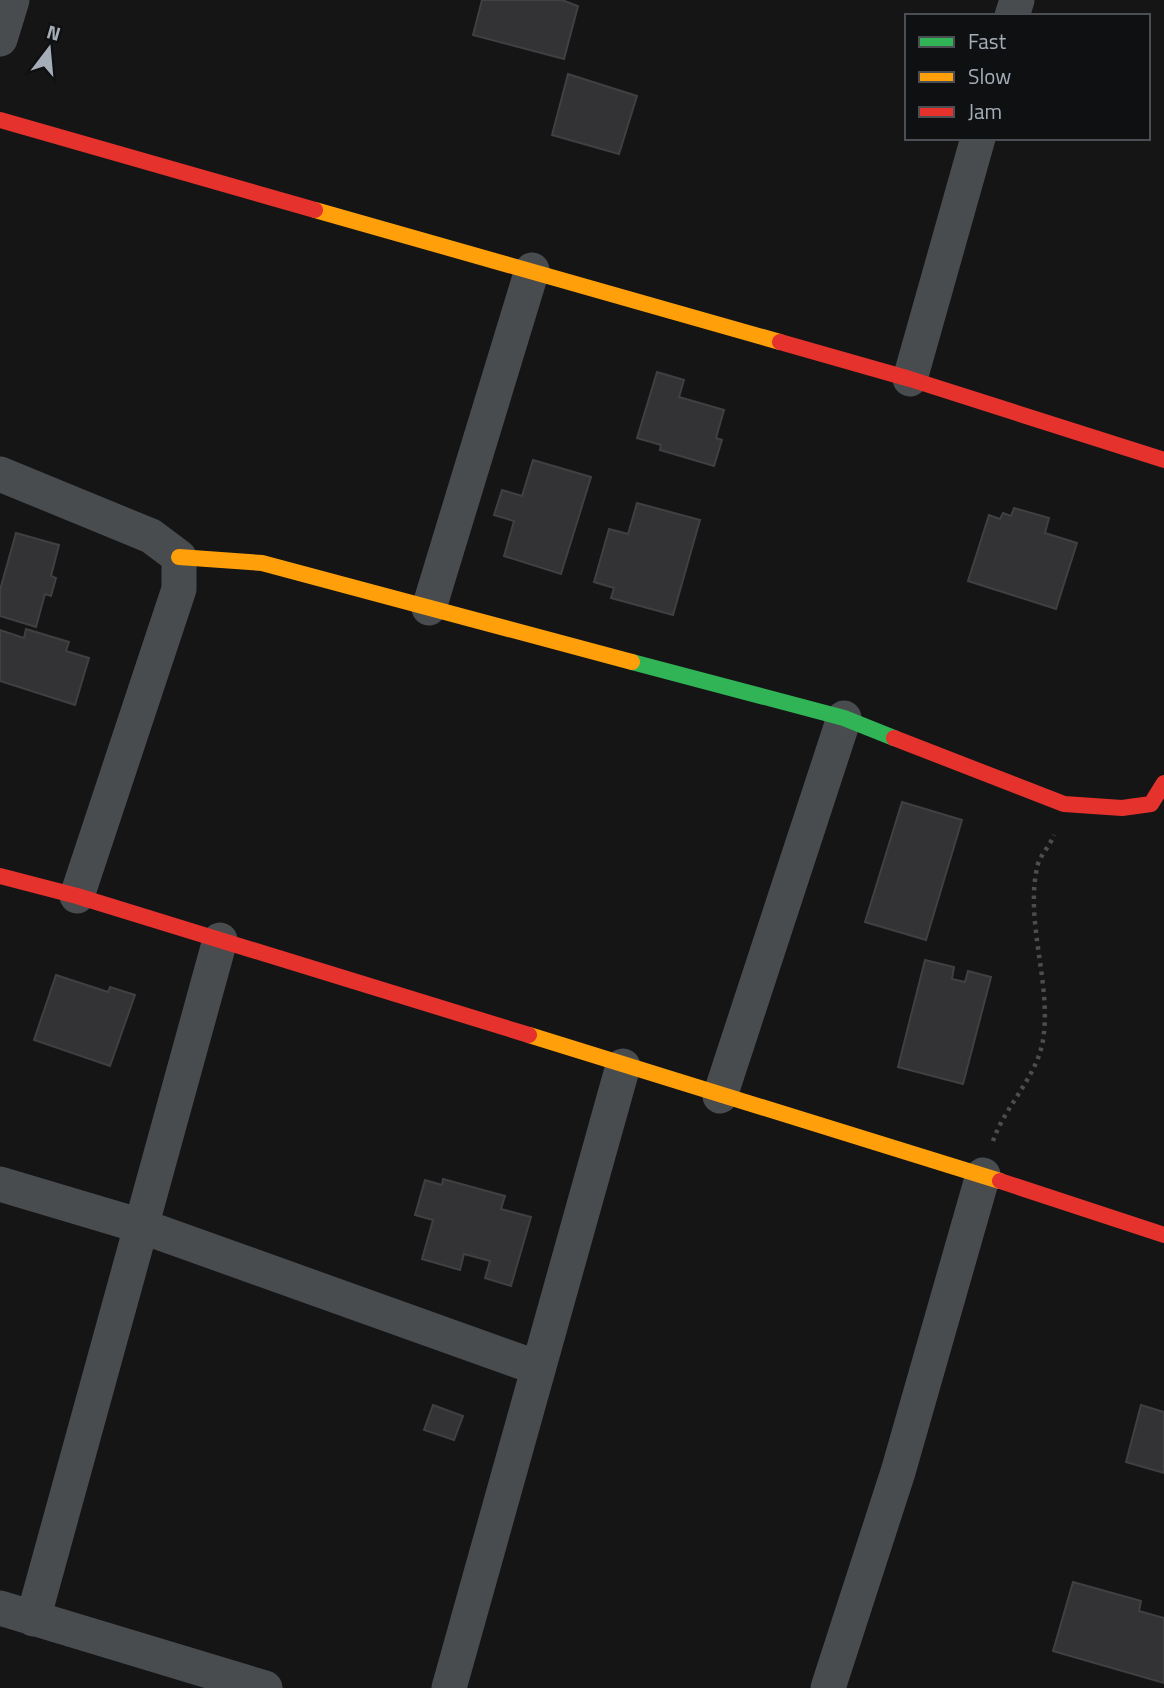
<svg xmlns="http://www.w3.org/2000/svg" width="1164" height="1688" viewBox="0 0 1164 1688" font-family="'Titillium Web',sans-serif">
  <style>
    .building { fill: #333335; stroke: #3e4042; stroke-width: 2 }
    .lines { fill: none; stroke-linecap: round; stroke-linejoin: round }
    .path { stroke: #4b4d50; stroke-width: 4.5; stroke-dasharray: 3.5 5; stroke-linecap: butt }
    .street { stroke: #494c4f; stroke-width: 35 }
    .fast { stroke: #30b455; stroke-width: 16 }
    .slow { stroke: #ff9f0a; stroke-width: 16 }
    .jam { stroke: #e5322d; stroke-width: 16 }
  </style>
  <rect width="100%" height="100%" fill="#151516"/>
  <path class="building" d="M 482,0 L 562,0 L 578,6 L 564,59 L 473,35 Z
    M 568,74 L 637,96 L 619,154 L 552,135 Z
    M 657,372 L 684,380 L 679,397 L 724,410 L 716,438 L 722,440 L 714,466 L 660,450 L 661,445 L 637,438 Z
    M 533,460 L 591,477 L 561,574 L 504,556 L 514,521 L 494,515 L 502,490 L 522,496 Z
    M 637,503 L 700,520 L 673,615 L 611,598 L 614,588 L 594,582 L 609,529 L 628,534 Z
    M 1014,508 L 1049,518 L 1045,533 L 1077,543 L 1056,609 L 968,581 L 989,515 L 1000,519 L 1003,513 L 1011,516 Z
    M 16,533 L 59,545 L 51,576 L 56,578 L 51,596 L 45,594 L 36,627 L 0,616 L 0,590 Z
    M 26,629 L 69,642 L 66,651 L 89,658 L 75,705 L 0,681 L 0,630 L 24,638 Z
    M 902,802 L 962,820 L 926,940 L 865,922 Z
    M 925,960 L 954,967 L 952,979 L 965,982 L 968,971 L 991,977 L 963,1084 L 898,1067 Z
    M 56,975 L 108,992 L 110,987 L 135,995 L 110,1066 L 34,1040 Z
    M 443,1179 L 505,1196 L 501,1209 L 531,1217 L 511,1286 L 485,1278 L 490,1261 L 464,1254 L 460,1270 L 422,1259 L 433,1220 L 415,1215 L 425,1180 L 442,1185 Z
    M 433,1405 L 463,1416 L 454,1440 L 424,1430 Z
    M 1141,1405 L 1164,1412 L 1164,1473 L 1126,1462 Z
    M 1073,1582 L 1141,1601 L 1139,1611 L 1164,1618 L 1164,1683 L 1053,1651 Z"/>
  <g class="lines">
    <path class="path" d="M 993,1141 C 1005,1106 1037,1077 1043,1040 C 1052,984 1025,924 1037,868 C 1039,856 1050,846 1054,835"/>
    <path class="street" d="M 1012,16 L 1017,0
      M 0,39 L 12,0
      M 910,379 L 978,138
      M 0,474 L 151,536 L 179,557 L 179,589 L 77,896
      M 429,608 L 532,270
      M 720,1096 L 844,718
      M 0,1184 L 141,1226 L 538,1368
      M 0,1608 L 265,1688
      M 33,1619 L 220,940
      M 449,1688 L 623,1066
      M 828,1688 L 898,1472 L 983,1175"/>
    <path class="fast" d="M 632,662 L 844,718 L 894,738"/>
    <path class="slow" d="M 315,210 L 780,342
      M 179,557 L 262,563 L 632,662
      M 529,1035 L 1000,1181"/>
    <path class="jam" d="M 0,120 L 315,210
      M 780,342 L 910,379 L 1164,460
      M 894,738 L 1064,804 L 1122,808 L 1151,804 L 1164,783
      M 0,876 L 77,896 L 529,1035
      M 1000,1181 L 1164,1235"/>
  </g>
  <rect x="905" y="14" width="245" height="126" fill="#0f1012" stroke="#4b4f54" stroke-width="2"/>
  <rect x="919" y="37" width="35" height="10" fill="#30b455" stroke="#4b4f54" stroke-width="2"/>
  <text x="968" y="49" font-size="21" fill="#a5aeb8">Fast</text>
  <rect x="919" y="72" width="35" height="10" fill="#ff9f0a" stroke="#4b4f54" stroke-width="2"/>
  <text x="968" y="84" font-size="21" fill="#a5aeb8">Slow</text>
  <rect x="919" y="107" width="35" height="10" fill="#e5322d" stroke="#4b4f54" stroke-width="2"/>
  <text x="968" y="119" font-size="21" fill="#a5aeb8">Jam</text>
  <g transform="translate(49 49) rotate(16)" stroke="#0f1012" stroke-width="5" paint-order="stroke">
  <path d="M0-5L12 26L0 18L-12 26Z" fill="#a5aeb8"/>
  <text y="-10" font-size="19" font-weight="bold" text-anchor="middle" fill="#a5aeb8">N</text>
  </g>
</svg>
